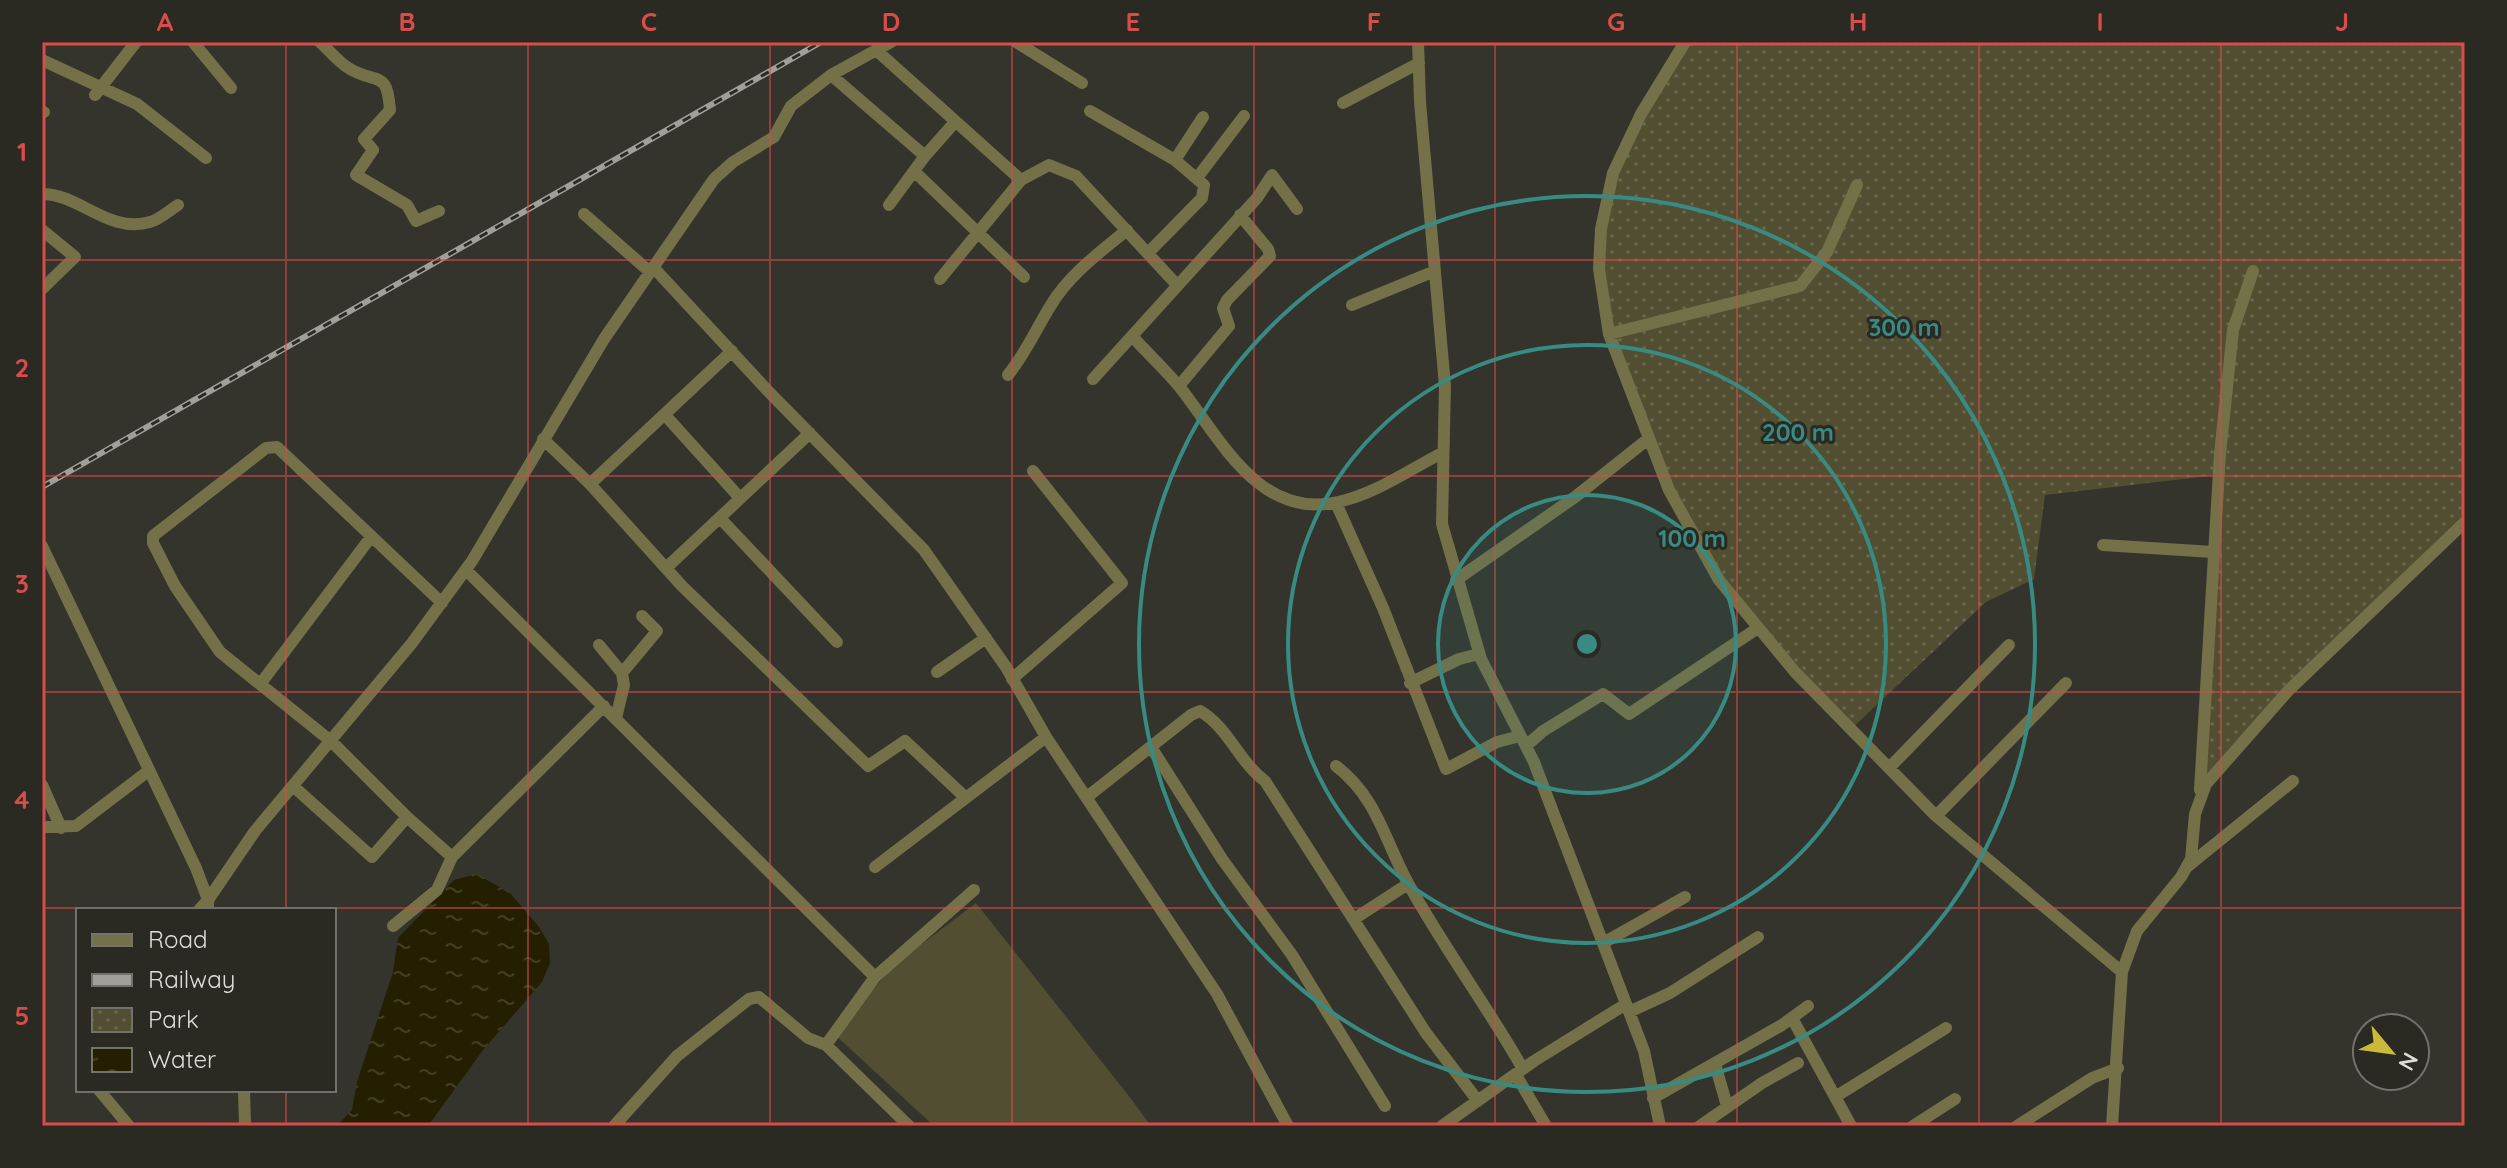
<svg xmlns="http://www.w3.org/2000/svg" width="2507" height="1168" viewBox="0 0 2507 1168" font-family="Quicksand,sans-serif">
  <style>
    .grass { fill: #524e32 }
    .park { fill: url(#park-dots) }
    .water { fill: url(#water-ripples) }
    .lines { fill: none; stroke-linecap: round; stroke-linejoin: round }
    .street { stroke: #747048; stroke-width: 12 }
    .rail-casing { stroke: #a09f9a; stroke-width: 6 }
    .rail { stroke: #2a2922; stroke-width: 3; stroke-dasharray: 9; stroke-linecap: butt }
    .grid { fill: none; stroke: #d84c4b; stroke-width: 2; stroke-opacity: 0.55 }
    .ring { fill: none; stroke: #388b83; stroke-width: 4 }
    .centre { fill: #388b83; stroke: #2a2922; stroke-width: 4 }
    .ring-label { font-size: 24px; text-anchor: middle; font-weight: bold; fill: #388b83; stroke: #2a2922; stroke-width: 6; stroke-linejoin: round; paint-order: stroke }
    .neatline { fill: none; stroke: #d84c4b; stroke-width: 3 }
    .grid-label { font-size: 26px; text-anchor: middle; font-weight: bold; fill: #d84c4b }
  </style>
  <defs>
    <pattern id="park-dots" width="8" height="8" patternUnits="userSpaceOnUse" patternTransform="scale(2)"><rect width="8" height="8" fill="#524e32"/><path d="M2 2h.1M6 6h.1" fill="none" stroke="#6a674f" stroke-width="1.8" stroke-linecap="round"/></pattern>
    <pattern id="water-ripples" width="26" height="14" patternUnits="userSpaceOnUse" patternTransform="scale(2)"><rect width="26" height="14" fill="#231f00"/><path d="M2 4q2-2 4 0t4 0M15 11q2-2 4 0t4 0" fill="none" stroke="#423f25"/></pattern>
  </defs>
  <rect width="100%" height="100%" fill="#34332c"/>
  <path class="grass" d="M 976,903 L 1132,1100 L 1151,1126 L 934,1126 L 833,1033 L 897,963 Z"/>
  <path class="park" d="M 1685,42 L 2465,42 L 2465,521 L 2288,691 L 2206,784 L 2218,475 L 2045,495 L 2034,579 L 1986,602 L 1851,729 L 1719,580 L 1669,490 L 1609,334 L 1599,269 L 1613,173 Z"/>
  <path class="water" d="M 476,874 L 509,892 L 539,927 L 549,944 L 550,963 L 542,982 L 483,1050 L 428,1126 L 337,1126 L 352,1110 L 357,1082 L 393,972 L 398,938 L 454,880 Z"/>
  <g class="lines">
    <path class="street" d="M 193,42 L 231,88
      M 320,42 C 329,50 339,63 350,69 C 378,85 387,69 390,110 L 364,139 L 373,150 L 356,175 L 407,205 L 416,221 L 439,211
      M 1016,42 L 1082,83
      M 1418,42 L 1420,102 L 1445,386 L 1442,524 L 1481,659 L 1534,762 L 1644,1051 L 1660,1126
      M 1685,42 L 1641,114 L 1613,173 L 1601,229 L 1599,269 L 1609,334 L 1669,490 L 1719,580 L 1795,672 L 1936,816 L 2122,972
      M 876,50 L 1021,180 L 1049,165 L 1076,176 L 1177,285
      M 42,60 L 137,104 L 206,158
      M 831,75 L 925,156 L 889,205
      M 95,95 L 136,42
      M 1343,103 L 1419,63
      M 42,111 L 44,112
      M 1090,111 L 1175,160 L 1204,185 L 1202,198 L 1148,253
      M 925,156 L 955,122
      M 1175,160 L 1203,117
      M 914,171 L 1024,277
      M 1197,178 L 1244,116
      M 42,194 C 80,194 108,234 150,222 C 159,220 170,210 178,205
      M 584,214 L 650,272
      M 42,230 L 75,257 L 42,289
      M 653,267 L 769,392 L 924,550 L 1006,667 L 1046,737 L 1217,994 L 1288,1126
      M 940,279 L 1021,180
      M 1352,305 L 1435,271
      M 1609,334 L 1800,286 L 1827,252 L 1857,185
      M 1132,336 C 1148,354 1167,371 1182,390 C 1222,442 1261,520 1338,502 C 1375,494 1409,470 1442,453
      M 1008,375 C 1026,353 1036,329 1051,305 C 1069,275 1100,252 1127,230
      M 1093,379 L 1257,198 L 1272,175 L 1297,209
      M 1179,386 L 1229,326 L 1223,308 L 1227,300 L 1270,256 L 1268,249 L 1240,215
      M 665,415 L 740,498
      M 543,439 L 590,484 L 682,586 L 868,766 L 905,741 L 966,798
      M 590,484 L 732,351
      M 1336,503 L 1383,608 L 1446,769 L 1497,742 L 1520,736
      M 720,518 L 837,642
      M 2103,545 L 2213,552
      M 42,546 L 196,868 L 208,900 L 199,910
      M 666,568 L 810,433
      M 466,570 L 875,977 L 826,1045 L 808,1038 L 759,997 L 749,999 L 677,1056 L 614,1126
      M 1456,580 L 1575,497 L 1648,439
      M 599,645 L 622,673
      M 937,672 L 986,638
      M 1012,679 L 1122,583 L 1033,471
      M 261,683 L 371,537
      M 1410,683 L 1459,659 L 1479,654
      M 616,718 L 624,685 L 622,673 L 657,631 L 642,616
      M 1526,746 L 1543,731 L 1603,694 L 1629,714 L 1758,628
      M 1151,747 L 1222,859 L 1292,955 L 1385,1106
      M 1336,766 C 1378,798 1385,842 1409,885 C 1444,948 1487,1006 1523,1069
      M 1889,768 L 2009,645
      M 42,785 L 61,828
      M 293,786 L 372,857 L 407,817 L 452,857
      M 2200,790 L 2220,454 L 2233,330 L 2253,271
      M 1087,797 L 1191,715 L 1200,711 C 1228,727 1239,762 1265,781 L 1426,1033 L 1478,1101
      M 1936,816 L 2066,683
      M 407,817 L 332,742 L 220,652 L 175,586 L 153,543 L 153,536 L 266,448 L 277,447 L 442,603
      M 42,827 L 76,826 L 147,772
      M 2188,866 L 2293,781
      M 875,867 L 1046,737
      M 208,910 L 208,900 L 255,831 L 412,643 L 472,561 L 604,339 L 714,179 L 733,162 L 774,137 L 791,106 L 831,75 L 891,42
      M 1354,919 L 1408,884
      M 393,926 L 437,890 L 452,857 L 604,706
      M 1603,943 L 1685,897
      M 875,977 L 974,890
      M 1629,1012 L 1670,993 L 1758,937
      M 1792,1018 L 1851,1126
      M 826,1045 L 909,1126
      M 1715,1064 L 1727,1106
      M 1516,1075 L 1546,1126
      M 99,1090 L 129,1126
      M 244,1090 L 245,1126
      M 1835,1097 L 1946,1028
      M 1653,1098 L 1782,1025 L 1808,1006
      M 1442,1126 L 1534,1061 L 1626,1004
      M 1700,1126 L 1762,1083 L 1798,1063
      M 1913,1126 L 1955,1099
      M 2017,1126 L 2092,1078 L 2118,1068
      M 2112,1126 L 2122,972 L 2137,931 L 2181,877 L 2191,859 L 2195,814 L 2206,784 L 2288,691 L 2465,522"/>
    <g class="rail-casing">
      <path id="rail" d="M 42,487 L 821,42"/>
    </g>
    <use href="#rail" class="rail"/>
  </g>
  <path class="grid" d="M 286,42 L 286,910M 528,42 L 528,1126M 770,42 L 770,1126M 1012,42 L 1012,1126M 1254,42 L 1254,1126M 1495,42 L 1495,1126M 1737,42 L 1737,1126M 1979,42 L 1979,1126M 2221,42 L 2221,1126M 42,260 L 2465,260M 42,476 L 2465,476M 42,692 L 2465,692M 42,908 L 2465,908M 286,1090 L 286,1126"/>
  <circle cx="1587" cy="644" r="149" fill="#388b83" fill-opacity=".12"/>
  <g class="ring">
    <circle cx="1587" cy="644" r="149"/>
    <circle cx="1587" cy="644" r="299"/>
    <circle cx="1587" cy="644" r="448"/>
  </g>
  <circle cx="1587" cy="644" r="12" class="centre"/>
  <g class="ring-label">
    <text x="1904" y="336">300 m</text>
    <text x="1798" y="441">200 m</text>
    <text x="1692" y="547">100 m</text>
  </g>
  <rect width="2507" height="1168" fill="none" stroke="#2a2922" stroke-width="88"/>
  <rect x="76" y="908" width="260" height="184" fill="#2a2922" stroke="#72716b" stroke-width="2"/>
  <rect x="92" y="934" width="40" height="12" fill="#747048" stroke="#72716b" stroke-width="2"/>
  <text x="148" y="948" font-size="24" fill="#deddd9">Road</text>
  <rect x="92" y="974" width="40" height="12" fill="#a09f9a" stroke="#72716b" stroke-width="2"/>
  <text x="148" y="988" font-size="24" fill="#deddd9">Railway</text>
  <rect x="92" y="1008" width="40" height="24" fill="url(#park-dots)" stroke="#72716b" stroke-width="2"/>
  <text x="148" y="1028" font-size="24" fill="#deddd9">Park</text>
  <rect x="92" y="1048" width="40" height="24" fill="url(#water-ripples)" stroke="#72716b" stroke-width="2"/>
  <text x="148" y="1068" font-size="24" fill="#deddd9">Water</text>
  <g transform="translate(2391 1052) rotate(119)"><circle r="38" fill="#2a2922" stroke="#72716b" stroke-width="2"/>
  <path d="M0-6L14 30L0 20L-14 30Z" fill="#c9ba3a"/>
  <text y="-12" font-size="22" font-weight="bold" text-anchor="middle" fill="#deddd9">N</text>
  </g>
  <rect x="44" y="44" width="2419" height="1080" class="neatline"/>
  <g class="grid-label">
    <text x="165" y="31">A</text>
    <text x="407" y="31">B</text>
    <text x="649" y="31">C</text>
    <text x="891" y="31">D</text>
    <text x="1133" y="31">E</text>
    <text x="1374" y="31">F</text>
    <text x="1616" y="31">G</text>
    <text x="1858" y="31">H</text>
    <text x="2100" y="31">I</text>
    <text x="2342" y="31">J</text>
    <text x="22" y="161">1</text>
    <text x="22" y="377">2</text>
    <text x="22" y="593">3</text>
    <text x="22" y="809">4</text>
    <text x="22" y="1025">5</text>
  </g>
</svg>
